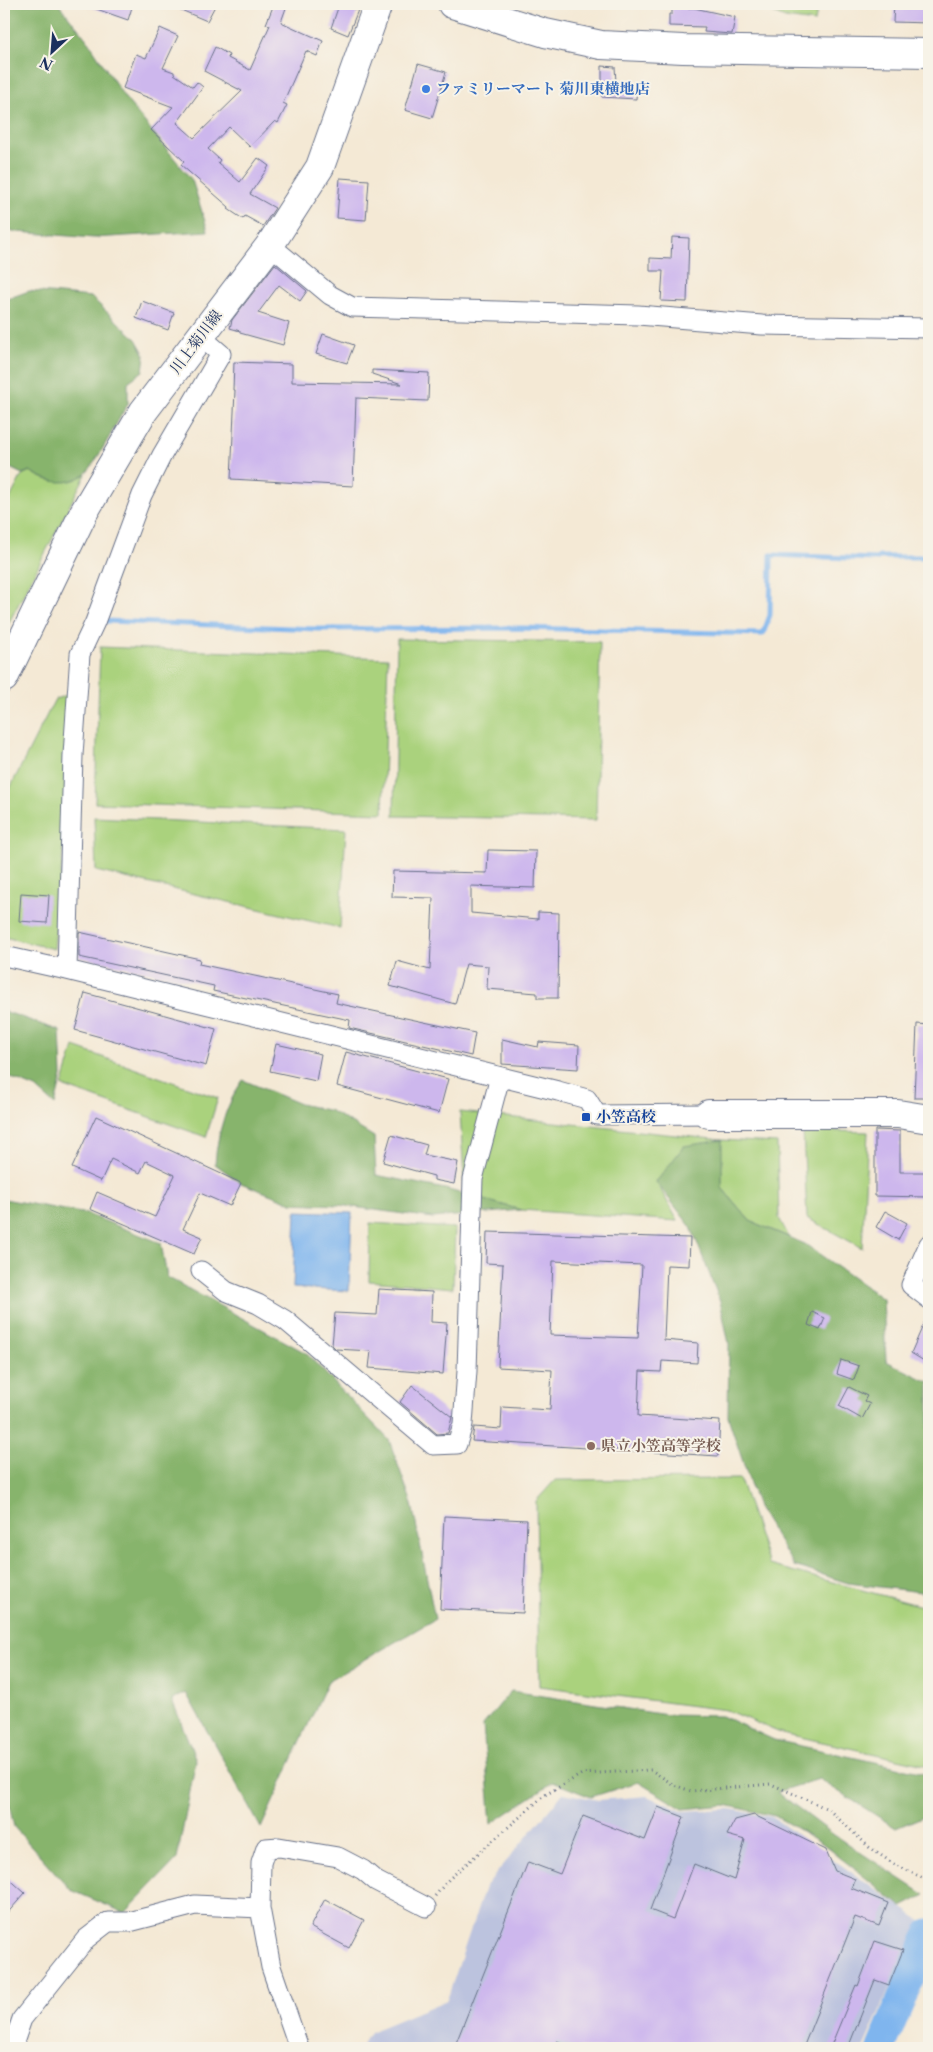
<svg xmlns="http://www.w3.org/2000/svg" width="933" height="2052" viewBox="0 0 933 2052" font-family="'Libre Caslon Text','Noto Serif JP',serif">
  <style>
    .industrial { fill: #bcc3de }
    .green { fill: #aad27d; stroke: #62806e }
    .forest { fill: #87b46c; stroke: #517265 }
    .water { fill: #7fb5ee; stroke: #4d72a6 }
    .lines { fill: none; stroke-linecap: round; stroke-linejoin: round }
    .stream { stroke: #7fb5ee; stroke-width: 5 }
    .river { stroke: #7fb5ee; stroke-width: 29 }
    .building { fill: #cdb7ed; fill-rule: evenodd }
    .street-casing { stroke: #677088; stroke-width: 21 }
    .secondary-casing { stroke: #677088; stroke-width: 30 }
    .path { stroke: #677088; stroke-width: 3; stroke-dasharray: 1 4; stroke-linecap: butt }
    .street { stroke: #fff; stroke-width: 19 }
    .secondary { stroke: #fff; stroke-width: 28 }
    .shop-dot { fill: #3f7fe0; stroke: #f7f3e8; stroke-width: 2 }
    .transit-dot { fill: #1a4fb4; stroke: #f7f3e8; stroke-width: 2 }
    .education-dot { fill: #8d6e63; stroke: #f7f3e8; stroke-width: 2 }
    .labels { text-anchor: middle; stroke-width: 4; stroke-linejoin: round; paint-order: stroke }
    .shop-label { font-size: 15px; font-weight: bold; fill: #366cbe; stroke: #f7f3e8; text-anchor: start }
    .street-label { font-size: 15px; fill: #1b2f5e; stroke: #f7f3e8 }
    .transit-label { font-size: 15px; font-weight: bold; fill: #164399; stroke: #f7f3e8; text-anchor: start }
    .education-label { font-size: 15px; font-weight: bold; fill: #785e54; stroke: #f7f3e8; text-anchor: start }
  </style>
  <rect width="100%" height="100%" fill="#f7f3e8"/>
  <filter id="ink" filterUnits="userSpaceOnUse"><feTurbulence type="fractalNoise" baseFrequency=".02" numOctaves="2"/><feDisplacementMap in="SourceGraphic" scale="10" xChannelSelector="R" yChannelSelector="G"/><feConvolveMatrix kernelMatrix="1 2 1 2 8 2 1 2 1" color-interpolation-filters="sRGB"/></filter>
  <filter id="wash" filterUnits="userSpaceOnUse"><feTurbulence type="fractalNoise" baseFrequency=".0096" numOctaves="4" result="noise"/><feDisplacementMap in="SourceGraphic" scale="20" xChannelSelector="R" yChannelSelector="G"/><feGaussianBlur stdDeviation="1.12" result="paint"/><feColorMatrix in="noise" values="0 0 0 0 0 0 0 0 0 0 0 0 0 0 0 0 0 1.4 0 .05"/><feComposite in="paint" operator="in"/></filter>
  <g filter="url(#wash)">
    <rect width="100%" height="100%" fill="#f4e9d5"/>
    <path class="industrial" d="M 563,1793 L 598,1800 L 648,1796 L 682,1811 L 730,1809 L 772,1817 L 920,1920 L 863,2048 L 361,2048 L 370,2032 L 447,2000 L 485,1887 Z"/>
    <path class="green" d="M 752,4 L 818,4 L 815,22 L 785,18 Z
      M 30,471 C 51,485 62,483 86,474 L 4,632 L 4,510 L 22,475 Z
      M 397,639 L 600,642 L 596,820 L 394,816 Z
      M 100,647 L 388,658 L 383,813 L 95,803 Z
      M 78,692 L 54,949 L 4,937 L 4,800 L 55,699 Z
      M 94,817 L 346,829 L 340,928 L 96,871 Z
      M 74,1047 L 218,1098 L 206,1137 L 62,1086 Z
      M 460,1112 L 722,1140 L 777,1143 L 779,1218 L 789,1237 L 750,1221 L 722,1188 L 721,1140 L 656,1181 L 678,1221 L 521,1210 L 465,1195 Z
      M 803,1130 L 868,1132 L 862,1248 L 807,1218 Z
      M 370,1223 L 455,1228 L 453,1288 L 369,1281 Z
      M 740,1479 L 769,1565 L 929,1608 L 929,1766 L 778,1732 L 726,1710 L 539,1686 L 536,1501 L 555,1480 Z"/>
    <path class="forest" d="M 4,4 L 57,4 L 61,7 L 88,41 L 125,98 L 192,180 L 208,231 L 94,238 L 4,231 Z
      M 29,291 L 91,297 L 136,339 L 145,355 L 143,371 L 128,382 L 128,404 L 123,412 C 116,424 93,469 84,475 C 66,487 47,482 30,471 L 22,474 L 4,465 L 6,428 L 4,427 L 4,300 Z
      M 4,1011 L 60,1031 L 62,1076 L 55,1105 L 36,1088 L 4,1075 Z
      M 243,1080 L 300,1104 L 331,1111 L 374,1137 L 376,1175 L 445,1189 L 521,1210 L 433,1218 L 339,1205 L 292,1203 L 241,1183 L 215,1164 C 217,1134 226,1104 243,1080 Z
      M 722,1140 L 722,1188 L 750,1221 L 805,1244 L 883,1299 L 886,1361 L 929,1382 L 929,1593 L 848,1583 L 794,1566 L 758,1507 L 728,1417 L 729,1344 L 720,1301 L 691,1227 L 656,1182 L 684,1146 Z
      M 4,1199 L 87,1214 L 161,1243 L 167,1277 L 306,1353 L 389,1440 L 412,1504 L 435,1619 L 328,1681 L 261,1828 L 186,1693 L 172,1700 L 196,1760 L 177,1859 L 125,1913 L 71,1890 L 14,1827 L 4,1782 Z
      M 511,1691 L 667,1715 L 722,1716 L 774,1740 L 929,1774 L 929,1814 L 896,1828 L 819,1779 L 777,1792 L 834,1835 L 925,1895 L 902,1907 L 822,1843 L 775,1816 L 725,1805 L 683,1809 L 638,1782 L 591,1797 L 553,1782 L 491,1824 L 483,1725 Z"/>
    <path class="water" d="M 296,1211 L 352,1213 L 349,1291 L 293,1288 Z"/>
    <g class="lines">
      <path class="stream" d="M 106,621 L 318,629 L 522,628 L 763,634 L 770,615 L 771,555 L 876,559 L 879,557 L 929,557"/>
      <path class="river" d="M 881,2048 L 929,1933"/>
    </g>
    <g id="blocks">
      <path class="building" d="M 88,4 L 133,4 L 128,20 L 88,6 Z
        M 167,4 L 216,4 L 207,21 Z
        M 274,4 L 286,8 L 281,22 L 323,41 L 317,56 L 306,51 L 283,103 L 287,105 L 278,123 L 275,121 L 250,147 L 229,127 L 208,149 L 220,160 L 218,163 L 240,182 L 258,158 L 269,166 L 250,194 L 275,208 L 263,226 L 245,216 L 243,219 L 228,209 L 229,207 L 181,165 L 184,161 L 151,130 L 173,107 L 123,88 L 136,54 L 146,58 L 160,28 L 178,36 L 163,68 L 174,72 L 174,74 L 193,87 L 197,82 L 203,87 L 177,123 L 194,138 L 242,91 L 204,71 L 215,47 L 229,55 L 228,58 L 250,70 L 270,25 L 266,24 Z
        M 894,4 L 929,4 L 929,23 L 893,22 Z
        M 339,5 L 358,10 L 348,35 L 331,28 Z
        M 672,8 L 694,8 L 735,17 L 732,34 L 704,32 L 705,27 L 669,26 L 669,14 L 672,14 Z
        M 418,64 L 446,72 L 432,118 L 405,110 Z
        M 602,66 L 615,67 L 616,82 L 637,84 L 636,99 L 602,97 Z
        M 340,178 L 369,180 L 366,220 L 337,218 Z
        M 672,237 L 689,238 L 687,302 L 661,301 L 663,271 L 650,271 L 650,258 L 671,259 Z
        M 275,264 L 307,291 L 300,301 L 279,285 L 258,313 L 289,323 L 283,345 L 240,333 L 240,331 L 230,328 L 232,320 Z
        M 142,301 L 174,313 L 168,330 L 136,318 Z
        M 323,334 L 354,345 L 347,363 L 316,354 Z
        M 234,362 L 292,364 L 292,382 L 402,384 L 372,374 L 372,370 L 429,373 L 428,401 L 356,398 L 353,486 L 231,479 L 235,390 L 233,390 Z
        M 488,850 L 536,851 L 535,888 L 471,886 L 471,913 L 538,919 L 538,912 L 559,913 L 558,998 L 537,998 L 537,993 L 487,989 L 488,966 L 466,964 L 455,1004 L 390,986 L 397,961 L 430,970 L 433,898 L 392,897 L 393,871 L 487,873 Z
        M 21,893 L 49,895 L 47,923 L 19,921 Z
        M 79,932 L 200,959 L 199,964 L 338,994 L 336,1003 L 475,1033 L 471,1056 L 349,1028 L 350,1020 L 213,991 L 214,986 L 79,957 Z
        M 85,993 L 216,1029 L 206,1066 L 75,1030 Z
        M 917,1024 L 929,1025 L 929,1098 L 914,1098 Z
        M 502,1039 L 538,1047 L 539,1042 L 579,1045 L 578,1069 L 502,1064 Z
        M 276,1044 L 321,1054 L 316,1081 L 270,1071 Z
        M 346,1052 L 448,1079 L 439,1113 L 337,1086 Z
        M 96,1116 L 241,1183 L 230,1206 L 200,1193 L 183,1229 L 202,1237 L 194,1254 L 90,1209 L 97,1192 L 155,1217 L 175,1175 L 146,1161 L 140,1173 L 111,1159 L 101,1181 L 72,1168 Z
        M 875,1130 L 900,1131 L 900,1172 L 929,1172 L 929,1197 L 875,1196 Z
        M 391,1135 L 427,1145 L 424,1155 L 458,1162 L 454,1184 L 434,1180 L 434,1176 L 383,1162 Z
        M 885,1211 L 907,1223 L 898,1240 L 876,1227 Z
        M 487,1232 L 690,1238 L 689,1266 L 667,1265 L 664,1340 L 698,1343 L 697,1363 L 662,1361 L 661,1372 L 640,1371 L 638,1416 L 720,1421 L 718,1456 L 472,1441 L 474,1427 L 501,1429 L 502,1407 L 550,1410 L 552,1370 L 498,1367 L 503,1264 L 486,1263 ZM 553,1261 L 642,1265 L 638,1338 L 550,1335 Z
        M 379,1289 L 432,1292 L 431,1322 L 447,1323 L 443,1374 L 369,1368 L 371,1351 L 336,1349 L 332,1345 L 335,1313 L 377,1315 Z
        M 812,1312 L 825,1318 L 820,1330 L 808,1325 Z
        M 929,1312 L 929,1364 L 911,1353 Z
        M 841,1360 L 859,1366 L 854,1380 L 837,1374 Z
        M 412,1385 L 452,1417 L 448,1433 L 437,1434 L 400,1402 Z
        M 849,1387 L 867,1396 L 864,1401 L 870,1404 L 862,1419 L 839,1406 Z
        M 444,1516 L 527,1520 L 523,1613 L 440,1609 Z
        M 658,1807 L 684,1817 L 650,1910 L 673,1919 L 694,1864 L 734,1880 L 745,1840 L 727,1835 L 735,1820 L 754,1815 L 826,1850 L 835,1871 L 855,1879 L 851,1888 L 888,1903 L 879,1926 L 855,1917 L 803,2048 L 575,2048 L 557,2041 L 554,2048 L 454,2048 L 528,1862 L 560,1874 L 583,1816 L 645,1840 Z
        M 4,1874 L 25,1893 L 4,1917 Z
        M 325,1899 L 364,1920 L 349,1948 L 310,1927 Z
        M 875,1941 L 903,1950 L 889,1985 L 875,1980 L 848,2048 L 830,2048 L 856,1985 L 858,1986 Z"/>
    </g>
  </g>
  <g filter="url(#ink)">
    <use href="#blocks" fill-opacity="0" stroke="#677088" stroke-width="1"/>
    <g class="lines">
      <g class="street-casing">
        <path id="street" d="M 270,245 L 330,295 L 352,307 L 638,315 L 762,325 L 929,328
          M 4,956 L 67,970 L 558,1091 L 587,1099 L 597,1115 L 709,1114
          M 67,970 L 73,755 L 80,654 L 95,622 L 142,495 L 162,455 L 221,354 L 200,336
          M 929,1244 L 911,1285 L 929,1299
          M 201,1271 L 226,1291 L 258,1304 L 285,1320 L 433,1445 L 457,1444 L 463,1424 L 467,1371 L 473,1179 L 500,1077
          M 260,1908 L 271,1967 L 299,2048
          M 12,2048 L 22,2019 L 86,1939 L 108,1922 L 129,1922 L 195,1905 L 260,1908 L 261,1863 L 266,1848 L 279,1847 L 338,1857 L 363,1870 L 376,1881 L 426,1907"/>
      </g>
      <g class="secondary-casing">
        <path id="secondary" d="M 452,4 L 545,33 L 601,45 L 683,49 L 929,53
          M 4,678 L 84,512 L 143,412 L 270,245 L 320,167 L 378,4
          M 709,1114 L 898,1114 L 929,1119"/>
      </g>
      <path class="path" d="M 435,1896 L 449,1879 L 545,1795 L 582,1774 L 651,1770 L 674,1785 L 691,1791 L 771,1784 L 828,1809 L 869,1847 L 892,1863 L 929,1881"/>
      <use href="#street" class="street"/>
      <use href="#secondary" class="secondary"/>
    </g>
  </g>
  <circle class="shop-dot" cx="426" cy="89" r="5"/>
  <rect class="transit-dot" x="581" y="1112" width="10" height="10" rx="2.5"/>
  <circle class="education-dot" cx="591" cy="1446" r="5"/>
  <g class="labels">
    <g class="shop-label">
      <text x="436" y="94">ファミリーマート 菊川東横地店</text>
    </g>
    <g class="street-label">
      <text transform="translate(196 342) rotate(-53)" y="5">川上菊川線</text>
    </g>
    <g class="transit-label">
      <text x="596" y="1122">小笠高校</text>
    </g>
    <g class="education-label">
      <text x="601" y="1451">県立小笠高等学校</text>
    </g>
  </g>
  <rect width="933" height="2052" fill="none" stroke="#f7f3e8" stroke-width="20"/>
  <g transform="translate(52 52) rotate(206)" stroke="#f7f3e8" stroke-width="4" paint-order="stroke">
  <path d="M0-4L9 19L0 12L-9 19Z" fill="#1b2f5e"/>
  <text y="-8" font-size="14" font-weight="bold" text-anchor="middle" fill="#1b2f5e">N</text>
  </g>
</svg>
